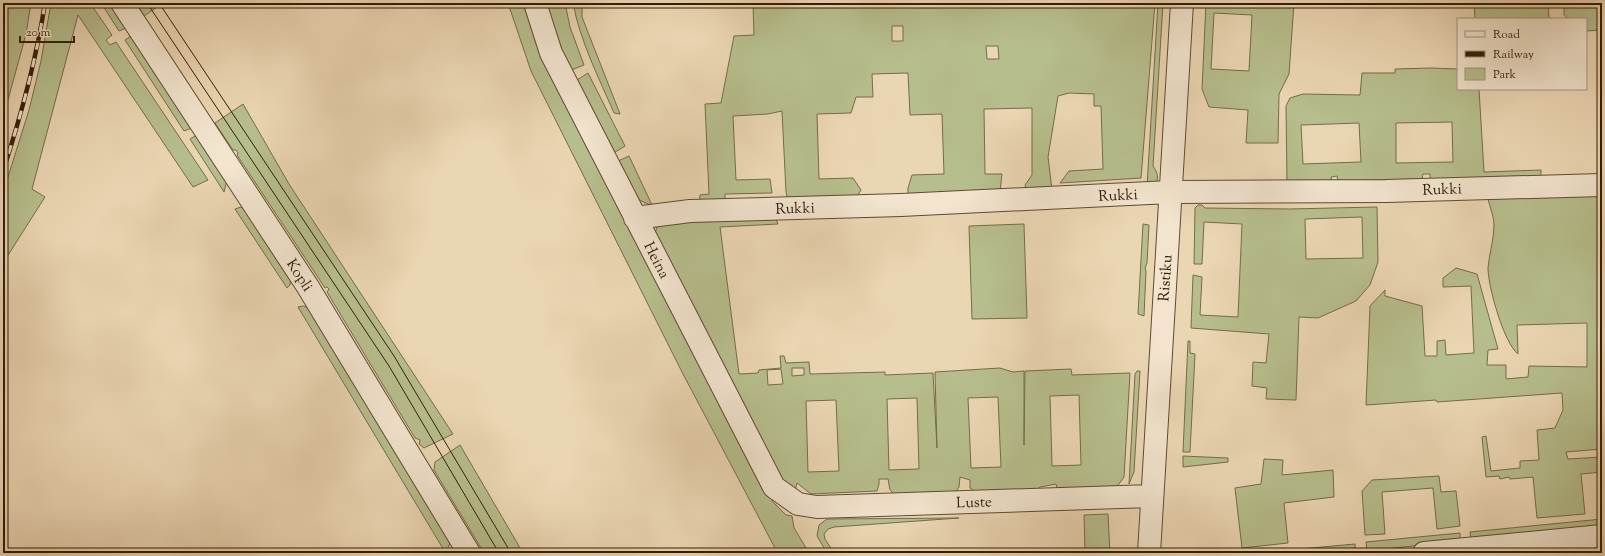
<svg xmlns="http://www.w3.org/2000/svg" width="1605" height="556" viewBox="0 0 1605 556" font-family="'Sorts Mill Goudy',serif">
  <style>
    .green { fill: #b7be8d; stroke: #746d4a; fill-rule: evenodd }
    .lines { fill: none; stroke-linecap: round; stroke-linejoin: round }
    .minor-casing { stroke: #604a31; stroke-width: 24 }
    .minor { stroke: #f2e4ce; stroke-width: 22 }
    .tram { stroke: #321c06; stroke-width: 1 }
    .rail-casing { stroke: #321c06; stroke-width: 4.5 }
    .rail { stroke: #f2e4ce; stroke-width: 3; stroke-dasharray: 9; stroke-linecap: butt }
    .labels { text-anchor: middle; stroke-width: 3.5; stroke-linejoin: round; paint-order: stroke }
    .street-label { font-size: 15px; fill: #321c06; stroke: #f2e4ce }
  </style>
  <rect width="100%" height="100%" fill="#ebd6b3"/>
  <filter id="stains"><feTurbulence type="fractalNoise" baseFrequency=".005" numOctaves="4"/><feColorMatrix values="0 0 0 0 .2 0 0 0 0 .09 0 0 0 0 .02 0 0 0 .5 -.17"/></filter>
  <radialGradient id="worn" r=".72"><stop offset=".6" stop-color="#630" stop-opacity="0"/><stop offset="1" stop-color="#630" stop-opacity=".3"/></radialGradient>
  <path class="green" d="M 3,3 L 31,3 L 26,34 L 3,118 Z
    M 51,3 L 90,3 L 112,35 L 106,40 L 110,45 L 116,42 L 208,180 L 193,187 L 78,15 L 32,189 L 45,197 L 3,263 L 3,193 L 29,110 L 41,61 Z
    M 101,3 L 109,3 L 126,28 L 119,31 Z
    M 136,3 L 163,3 L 144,16 Z
    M 508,3 L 528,3 L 701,364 L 773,502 L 786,515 L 792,516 L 794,528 L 809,553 L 779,553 L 775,548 L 683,374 L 531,71 Z
    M 542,3 L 565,3 L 570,27 L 584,65 L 569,71 Z
    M 573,3 L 582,3 L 582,17 L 620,114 L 614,113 C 599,78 580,41 573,3 Z
    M 753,3 L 1063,3 L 1068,6 L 1068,3 L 1155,3 L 1141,178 L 1060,183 L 1069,171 L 1103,169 L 1101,106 L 1094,106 L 1094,94 L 1069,93 L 1058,96 L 1048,157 L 1052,190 L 1026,192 L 1025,185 L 1032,175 L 1032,108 L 984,109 L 985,174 L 1002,174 L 1000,192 L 908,196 L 908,188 L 912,175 L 944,174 L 942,114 L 910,115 L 908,73 L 872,74 L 873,97 L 856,97 L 851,113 L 817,114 L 819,179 L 853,178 L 861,190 L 856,198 L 788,201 L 786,192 L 782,111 L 768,114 L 733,116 L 736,180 L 770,179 L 772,193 L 725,194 L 725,204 L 699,205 L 700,195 L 709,194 L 705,104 L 721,103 L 734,36 L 754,35 ZM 892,26 L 903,26 L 903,41 L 892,41 ZM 986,46 L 998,46 L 999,59 L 987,59 Z
    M 1158,3 L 1163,3 L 1153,166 C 1158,173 1159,178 1155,186 L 1147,187 Z
    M 1206,3 L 1294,3 L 1289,74 L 1279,94 L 1278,143 L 1246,143 L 1248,110 L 1209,107 L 1202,89 ZM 1214,13 L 1252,15 L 1249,71 L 1211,69 Z
    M 1474,3 L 1548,3 L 1549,19 L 1475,19 Z
    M 1564,3 L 1597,3 L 1602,30 L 1586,31 L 1586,19 L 1568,19 L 1564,15 Z
    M 131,36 L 192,128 L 184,131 L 125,40 Z
    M 1431,68 L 1458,69 L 1458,89 L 1479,89 L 1484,172 L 1541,170 L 1541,176 L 1430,179 L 1430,174 L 1423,174 L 1422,179 L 1338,181 L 1337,176 L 1331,177 L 1332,182 L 1287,182 L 1286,106 L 1290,98 L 1303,94 L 1360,95 L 1362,73 L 1395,73 L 1395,69 ZM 1452,122 L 1453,162 L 1396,163 L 1396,123 ZM 1359,123 L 1361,162 L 1303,164 L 1301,125 Z
    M 588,73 L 625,146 L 612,154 L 574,82 Z
    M 243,104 L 289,184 L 453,434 L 424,448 L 419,444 L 420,440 L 415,438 L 327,292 L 329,289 L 327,287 L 325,288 L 237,155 L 238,153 L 236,150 L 233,150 L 215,123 Z
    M 197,135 L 227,180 L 224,192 L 190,139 Z
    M 629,156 L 652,205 C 628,199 625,183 614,163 Z
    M 1602,191 L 1602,381 L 1599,381 L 1600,389 L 1602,389 L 1602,449 L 1566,452 L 1568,459 L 1602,457 L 1602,472 L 1581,474 L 1585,514 L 1537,518 L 1533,477 L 1510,479 L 1509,477 L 1500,479 L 1499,476 L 1486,477 L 1482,437 L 1486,436 L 1491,471 L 1520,468 L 1520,461 L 1539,460 L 1537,430 L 1555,428 L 1563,410 L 1562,393 L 1437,402 L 1436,400 L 1366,405 L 1370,306 L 1385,290 L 1385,296 L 1422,306 L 1425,356 L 1437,356 L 1437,341 L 1445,340 L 1446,355 L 1474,353 L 1471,286 L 1443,287 L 1443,278 L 1456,268 L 1477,274 L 1498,349 L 1488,350 L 1487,365 L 1506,365 L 1506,379 L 1528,377 L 1529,366 L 1587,367 L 1587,323 L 1517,325 L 1518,354 C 1504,343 1488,287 1488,268 C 1489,254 1494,240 1494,225 C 1494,216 1489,205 1487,195 Z
    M 1198,205 L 1202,205 L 1205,208 L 1289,209 L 1377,207 L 1378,262 L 1370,285 L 1356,301 L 1318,318 L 1299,317 L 1296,400 L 1266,399 L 1267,388 L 1252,386 L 1253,362 L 1266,363 L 1269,334 L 1191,328 L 1193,275 L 1202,277 L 1200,315 L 1238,317 L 1242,224 L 1204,222 L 1202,264 L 1194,264 L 1195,208 ZM 1362,217 L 1363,258 L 1306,259 L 1305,219 Z
    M 241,207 L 248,212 L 291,278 L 290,285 L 287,288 L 235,209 Z
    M 776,219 L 778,224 L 720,227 L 739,374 L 758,373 L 759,370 L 781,368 L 780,356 L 784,356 L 786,363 L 809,362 L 810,374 L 885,372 L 885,375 L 933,373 L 937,448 L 935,372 L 1000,368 L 1013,372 L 1024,371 L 1024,445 L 1025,371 L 1071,369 L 1072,375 L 1130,373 L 1124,477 L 1116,488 L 1103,487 L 1057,488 L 1056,484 L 1040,487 L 1035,491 L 974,491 L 970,488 L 970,480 L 960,477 L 959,487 L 955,493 L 895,495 L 890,490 L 888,479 L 879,479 L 879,484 L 877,491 L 811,494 L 797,483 L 795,491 L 784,483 L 655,233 L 658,224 L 663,221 ZM 792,368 L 804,368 L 804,375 L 792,376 ZM 781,369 L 783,384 L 768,385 L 767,370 ZM 1079,395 L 1081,465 L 1052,466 L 1050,396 ZM 998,397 L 1001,467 L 971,468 L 968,398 ZM 917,398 L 919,469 L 889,470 L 887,399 ZM 836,400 L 839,471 L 808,472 L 806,401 Z
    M 1024,224 L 1027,318 L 972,319 L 969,226 Z
    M 1143,224 L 1149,225 L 1147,263 L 1145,268 L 1146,271 L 1144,316 L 1138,314 Z
    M 303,306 L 311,309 L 450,543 L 448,548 L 445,552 L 298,307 Z
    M 1188,341 L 1190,341 L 1190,353 L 1195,354 L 1190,452 L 1183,452 Z
    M 1137,371 L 1140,371 L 1134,472 L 1129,484 L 1135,374 Z
    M 460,445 L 523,553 L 484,553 L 434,470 L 435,462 Z
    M 1183,456 L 1228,458 L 1228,462 L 1183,467 Z
    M 1264,459 L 1283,460 L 1282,475 L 1333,470 L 1334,497 L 1284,503 L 1288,543 L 1242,548 L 1235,488 L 1261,484 Z
    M 1439,476 L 1441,492 L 1456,491 L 1460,526 L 1437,529 L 1433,488 L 1382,492 L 1385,534 L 1365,535 L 1362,491 L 1372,480 Z
    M 1108,514 L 1110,553 L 1085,553 L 1084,515 Z
    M 959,518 L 834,527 L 828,529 L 824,534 L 825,539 L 834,553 L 827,553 L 817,536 L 819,525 L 827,519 Z
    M 1602,519 L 1602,528 L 1471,540 L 1470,532 Z
    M 1460,533 L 1460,541 L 1367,551 L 1366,542 Z
    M 1355,544 L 1355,552 L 1349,553 L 1257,553 Z"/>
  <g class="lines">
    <g class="minor-casing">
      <path id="minor" d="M 122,3 L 308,287 L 469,553
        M 535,3 L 551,53 L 774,487 L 798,504 L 817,507 L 1151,496
        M 635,218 L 690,211 L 901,205 L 1170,192 L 1386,191 L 1602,185
        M 1149,553 L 1182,3
        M 1424,553 L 1602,536"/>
    </g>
    <use href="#minor" class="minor"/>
    <path class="tram" d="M 147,3 L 389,366 L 499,553
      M 159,3 L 394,356 L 511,553"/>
    <g class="rail-casing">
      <path id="rail" d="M 3,171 C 21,116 36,61 45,3"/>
    </g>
    <use href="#rail" class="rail"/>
  </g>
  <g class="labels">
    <g class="street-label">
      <text transform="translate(1442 189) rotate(-2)" y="5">Rukki</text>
      <text transform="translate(1118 195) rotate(-3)" y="5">Rukki</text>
      <text transform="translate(795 208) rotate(-2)" y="5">Rukki</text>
      <text transform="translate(657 260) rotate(63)" y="5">Heina</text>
      <text transform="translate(300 275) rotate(57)" y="5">Kopli</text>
      <text transform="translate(1165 278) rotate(-86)" y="5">Ristiku</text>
      <text transform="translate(974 502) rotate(-2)" y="5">Luste</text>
    </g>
  </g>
  <rect width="1605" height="556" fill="none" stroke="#ebd6b3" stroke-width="16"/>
  <rect x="4" y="4" width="1597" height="548" fill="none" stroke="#321c06" stroke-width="2"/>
  <rect x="8" y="8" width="1589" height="540" fill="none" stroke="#321c06"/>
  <rect x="1457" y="18" width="130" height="72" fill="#f2e4ce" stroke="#a5947e"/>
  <rect x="1465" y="31" width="20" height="6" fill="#f2e4ce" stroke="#a5947e"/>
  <text x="1493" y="38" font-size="12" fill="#321c06">Road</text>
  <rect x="1465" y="51" width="20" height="6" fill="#321c06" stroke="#a5947e"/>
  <text x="1493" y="58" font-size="12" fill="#321c06">Railway</text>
  <rect x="1465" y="68" width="20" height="12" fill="#b7be8d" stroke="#a5947e"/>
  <text x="1493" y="78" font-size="12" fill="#321c06">Park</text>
  <path d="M20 36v6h54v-6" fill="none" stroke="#321c06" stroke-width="2"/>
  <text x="26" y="36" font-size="12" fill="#321c06" stroke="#f2e4ce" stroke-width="3" paint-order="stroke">20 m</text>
  <rect width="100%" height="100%" filter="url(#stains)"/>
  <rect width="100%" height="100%" fill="url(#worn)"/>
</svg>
